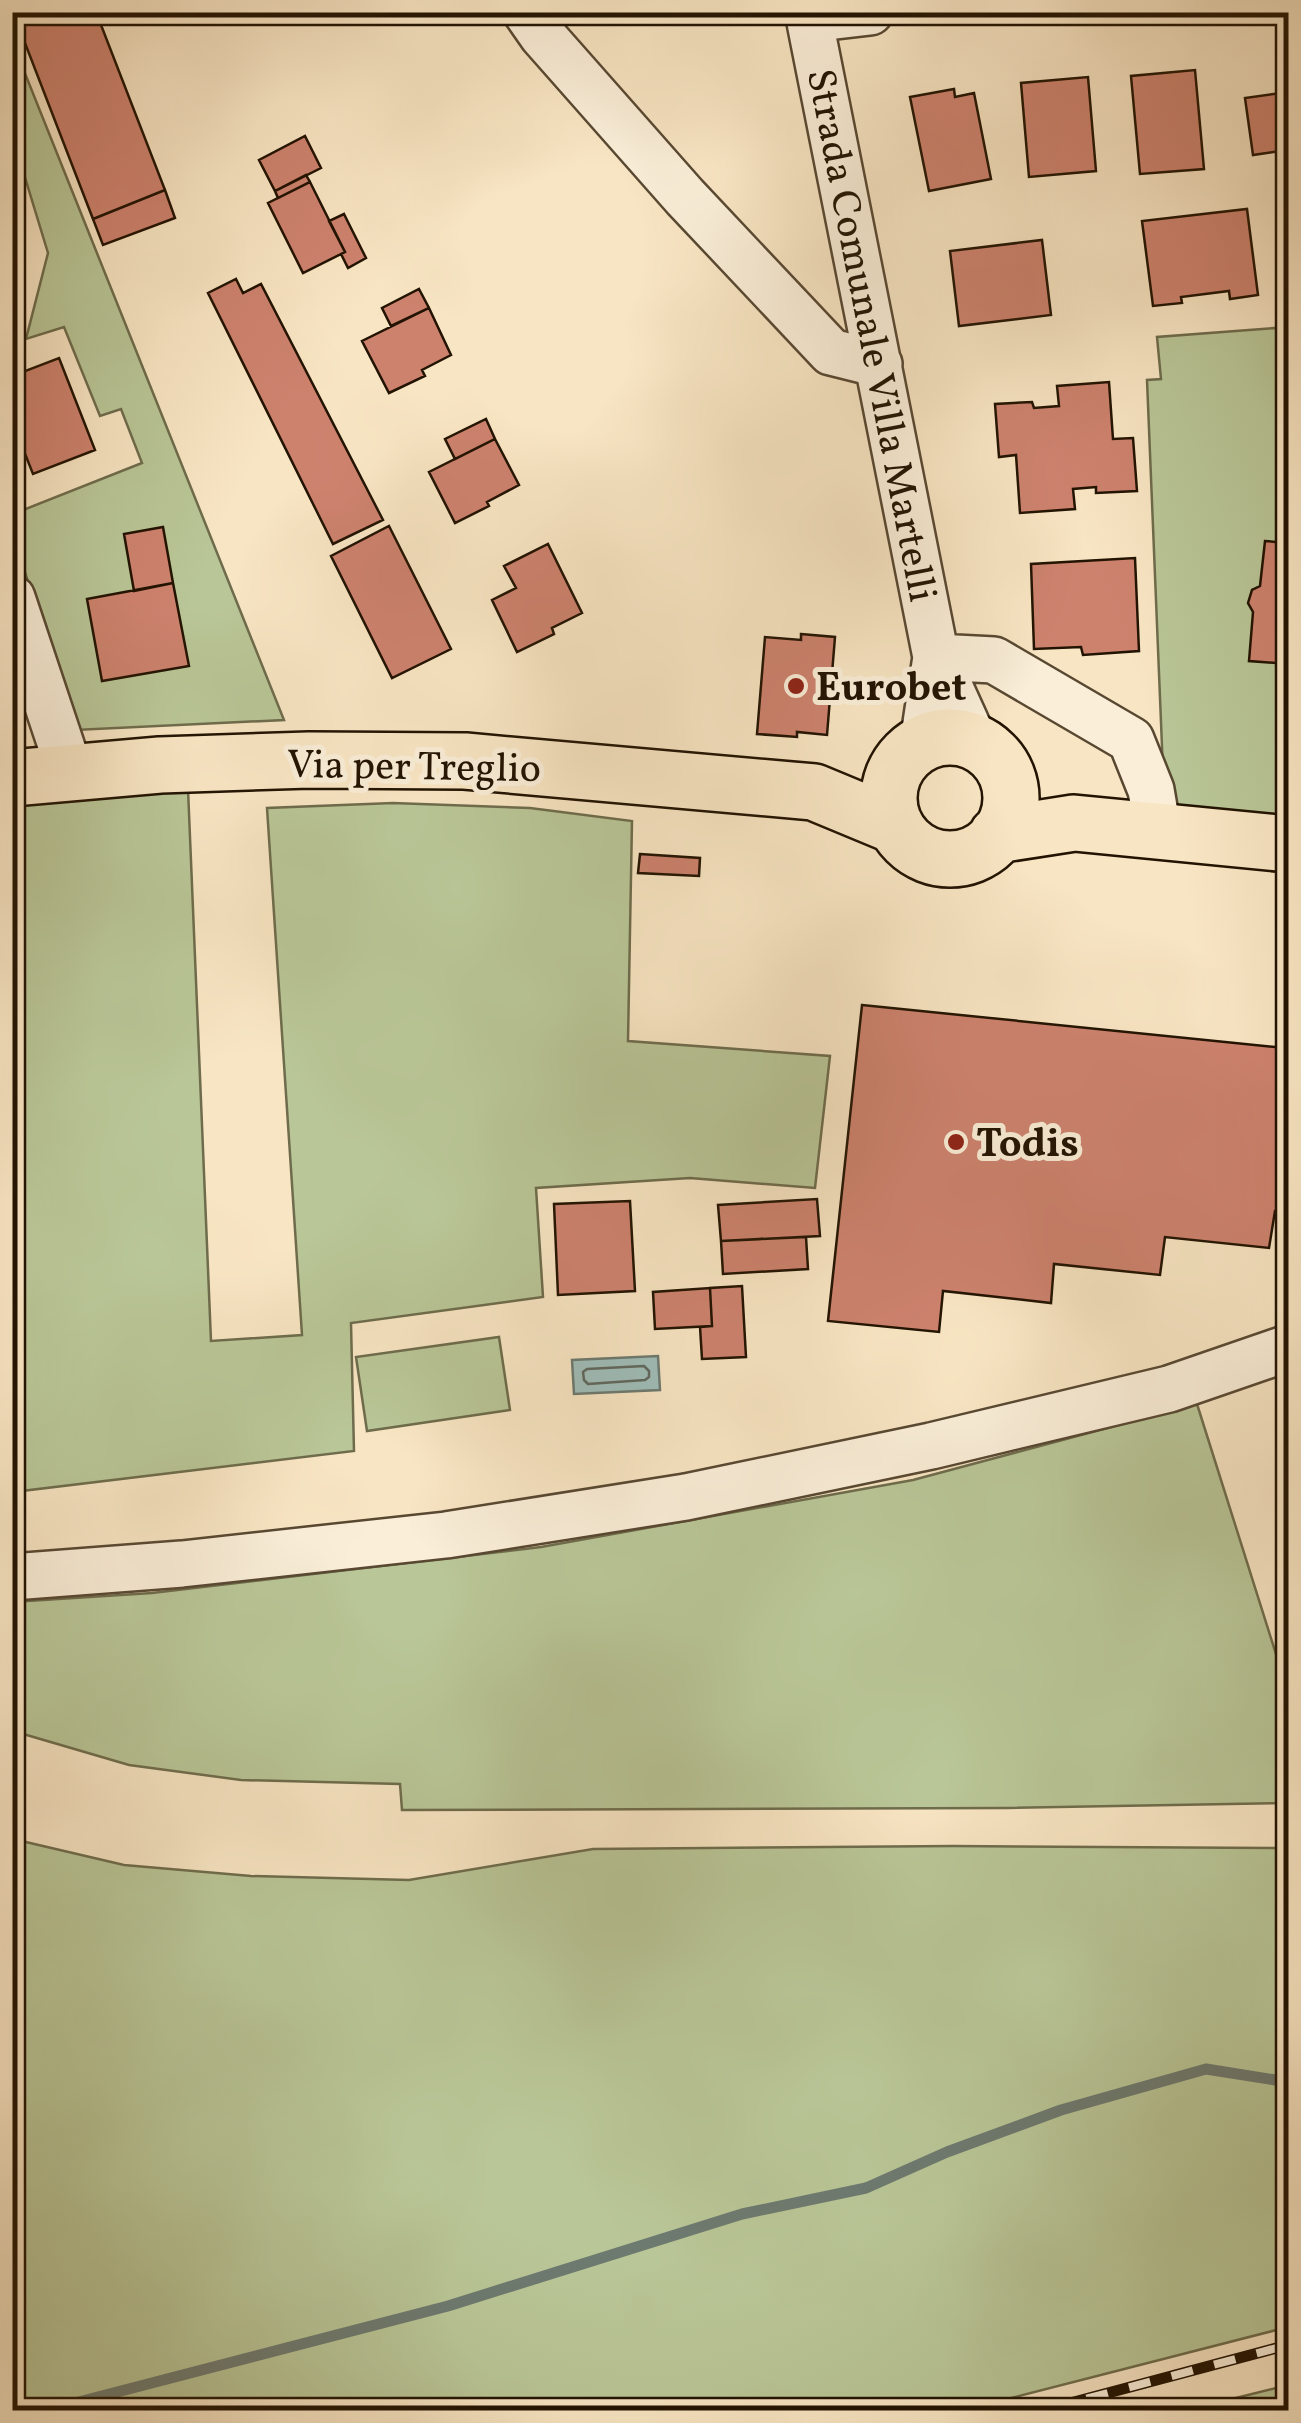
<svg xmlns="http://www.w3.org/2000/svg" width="1301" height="2423" viewBox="0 0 1301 2423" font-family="Vollkorn,serif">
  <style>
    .green { fill: #b9c697; stroke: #6e6c4c; stroke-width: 2.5 }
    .water { fill: #9fbeba; stroke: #6d7a70; stroke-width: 2.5 }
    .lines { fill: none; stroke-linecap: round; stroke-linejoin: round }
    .shore { stroke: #60685e; stroke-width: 2.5 }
    .stream { stroke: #6d7a70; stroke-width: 11 }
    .building { fill: #cd826e; stroke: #221302; stroke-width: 2.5 }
    .minor-casing { stroke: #584832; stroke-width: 50 }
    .major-casing { stroke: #221302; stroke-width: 60 }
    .minor { stroke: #faeed8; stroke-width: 45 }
    .major { stroke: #f8e5c3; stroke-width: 55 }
    .rail-casing { stroke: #221302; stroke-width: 11 }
    .rail { stroke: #faeed8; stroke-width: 8; stroke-dasharray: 22; stroke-linecap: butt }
    .poi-dot { fill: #8f2418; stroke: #faeed8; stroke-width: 4 }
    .labels { text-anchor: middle; stroke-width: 10; stroke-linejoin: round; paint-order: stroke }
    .street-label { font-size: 40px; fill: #221302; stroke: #faeed8 }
    .poi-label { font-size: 40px; font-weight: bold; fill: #221302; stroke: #faeed8; text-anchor: start }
  </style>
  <rect width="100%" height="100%" fill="#f8e5c3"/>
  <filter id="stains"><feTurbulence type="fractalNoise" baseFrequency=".002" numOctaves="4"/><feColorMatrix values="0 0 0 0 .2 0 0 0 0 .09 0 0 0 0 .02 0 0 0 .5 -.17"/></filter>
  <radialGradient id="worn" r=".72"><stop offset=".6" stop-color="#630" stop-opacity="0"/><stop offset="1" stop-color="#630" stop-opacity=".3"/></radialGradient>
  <path class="green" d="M 12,41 L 284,720 L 75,730 L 16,544 L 13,531 L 13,514 L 142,463 L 121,409 L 100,416 L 64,327 L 26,339 L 48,253 L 13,138 Z
    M 1288,327 L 1288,822 L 1175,812 L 1163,771 L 1147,380 L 1161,379 L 1157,337 Z
    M 188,789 L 211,1341 L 302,1335 L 267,808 L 393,803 L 530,808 L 632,821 L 628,1041 L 830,1056 L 815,1188 L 690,1178 L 536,1188 L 543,1297 L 351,1323 L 354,1451 L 13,1492 L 13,804 Z
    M 499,1337 L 510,1410 L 367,1431 L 356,1357 Z
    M 1197,1404 L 1288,1692 L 1288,1803 L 1008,1808 L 402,1810 L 400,1784 L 241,1780 L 129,1765 L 13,1731 L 12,1602 L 152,1593 L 541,1547 L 913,1480 Z
    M 13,1839 L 124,1865 L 251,1876 L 409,1880 L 593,1849 L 953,1846 L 1288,1848 L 1288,2327 L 964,2410 L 13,2410 Z
    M 1288,2385 L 1288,2410 L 1187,2410 Z"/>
  <path class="water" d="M 658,1356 L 660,1390 L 574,1394 L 572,1360 Z"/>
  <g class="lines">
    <path class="shore" d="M 644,1366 L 649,1371 L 649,1377 L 645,1380 L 588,1384 L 584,1380 L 583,1372 L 587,1369 Z"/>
    <path class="stream" d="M 57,2410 L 71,2404 L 448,2306 L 742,2214 L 866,2188 L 947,2152 L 1061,2110 L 1206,2069 L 1288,2082"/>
  </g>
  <path class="building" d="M 13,12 L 96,12 L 165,190 L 93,219 Z
    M 1195,70 L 1204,169 L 1140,174 L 1131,76 Z
    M 1088,77 L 1096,171 L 1029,177 L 1021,83 Z
    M 954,89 L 955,97 L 974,93 L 991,179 L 929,191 L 910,97 Z
    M 1288,92 L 1288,150 L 1253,155 L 1245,98 Z
    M 305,136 L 321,168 L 275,191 L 259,160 Z
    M 306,175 L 310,182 L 278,198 L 275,191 Z
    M 310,182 L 345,252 L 303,273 L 268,203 Z
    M 165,190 L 175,218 L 103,245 L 93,219 Z
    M 1247,209 L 1258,295 L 1230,299 L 1229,291 L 1181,297 L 1182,303 L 1153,306 L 1142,221 Z
    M 344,214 L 366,258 L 348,268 L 341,254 L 345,252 L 329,221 Z
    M 1042,240 L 1051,315 L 959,326 L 950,251 Z
    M 236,279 L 243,293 L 261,284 L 383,520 L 333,544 L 208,293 Z
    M 419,289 L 429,308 L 391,326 L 382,308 Z
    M 429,308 L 451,355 L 422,370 L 425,376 L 389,393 L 362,341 Z
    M 59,358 L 95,450 L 33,474 L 12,421 L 12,376 Z
    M 1109,382 L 1113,439 L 1133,438 L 1137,491 L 1096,493 L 1096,487 L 1073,489 L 1075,509 L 1020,513 L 1016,455 L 999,457 L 995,404 L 1032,402 L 1034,408 L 1059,406 L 1057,386 Z
    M 486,419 L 495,439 L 455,459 L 445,439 Z
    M 495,439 L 519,485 L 487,502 L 489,506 L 455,523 L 429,472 Z
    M 389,526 L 451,649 L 392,678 L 331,556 Z
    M 163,527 L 173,583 L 134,591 L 124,534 Z
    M 1265,541 L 1288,543 L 1288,664 L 1249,661 L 1253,612 L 1248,603 L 1252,590 L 1260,586 Z
    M 548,544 L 582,613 L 552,628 L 554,634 L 517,652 L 492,600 L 516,588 L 504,566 Z
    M 1135,558 L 1139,651 L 1083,655 L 1081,647 L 1034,649 L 1031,564 Z
    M 173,583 L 189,666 L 102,681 L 87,599 Z
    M 801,634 L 835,637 L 827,735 L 797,732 L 797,737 L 757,734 L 765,637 L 801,640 Z
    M 640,854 L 700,858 L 699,876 L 638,873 Z
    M 862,1005 L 1285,1048 L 1288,1024 L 1288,1212 L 1275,1211 L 1269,1248 L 1165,1237 L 1160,1275 L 1054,1264 L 1051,1303 L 943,1291 L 939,1332 L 828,1321 Z
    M 817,1199 L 820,1236 L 721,1241 L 718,1205 Z
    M 630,1201 L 635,1291 L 558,1295 L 554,1204 Z
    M 806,1237 L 808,1269 L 723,1274 L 721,1241 Z
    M 742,1286 L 746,1357 L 702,1359 L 700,1327 L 712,1326 L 710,1288 Z
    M 710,1288 L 712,1326 L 655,1329 L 653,1292 Z"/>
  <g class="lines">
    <g class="minor-casing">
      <path id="minor" d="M 526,12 L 542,35 L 685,197 L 831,352 L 879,364
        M 808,12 L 936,657 L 975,743
        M 810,19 L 870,12
        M 12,598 L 70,772
        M 936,657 L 994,660 L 1131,740 L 1151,790 L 1158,831
        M 923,743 L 936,657
        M 12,1577 L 182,1564 L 446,1535 L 686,1497 L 931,1446 L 1169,1389 L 1288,1348"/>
    </g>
    <g class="major-casing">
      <path id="major" d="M889 798a61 61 0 1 1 122 0a61 61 0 1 1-122 0Z
        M 12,778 L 160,765 L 309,760 L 465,761 L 814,792 L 896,826
        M 997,835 L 1074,823 L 1288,844"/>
    </g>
    <use href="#minor" class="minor"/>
    <use href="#major" class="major"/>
    <g class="rail-casing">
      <path id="rail" d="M 1044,2410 L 1288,2345"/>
    </g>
    <use href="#rail" class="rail"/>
  </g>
  <g class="poi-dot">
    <circle cx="796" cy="686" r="10"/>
    <circle cx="956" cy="1142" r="10"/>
  </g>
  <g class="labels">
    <g class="street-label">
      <text transform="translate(873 335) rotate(79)" y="14">Strada Comunale Villa Martelli</text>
      <text transform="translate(414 765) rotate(1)" y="14">Via per Treglio</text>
    </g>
    <g class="poi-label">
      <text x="816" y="700">Eurobet</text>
      <text x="976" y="1156">Todis</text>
    </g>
  </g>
  <rect width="1301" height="2423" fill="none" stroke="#f8e5c3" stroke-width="50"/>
  <rect x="15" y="15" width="1271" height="2393" fill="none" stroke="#221302" stroke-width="5"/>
  <rect x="25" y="25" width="1251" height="2373" fill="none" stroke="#221302" stroke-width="2.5"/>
  <rect width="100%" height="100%" filter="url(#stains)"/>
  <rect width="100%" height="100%" fill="url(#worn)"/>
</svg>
